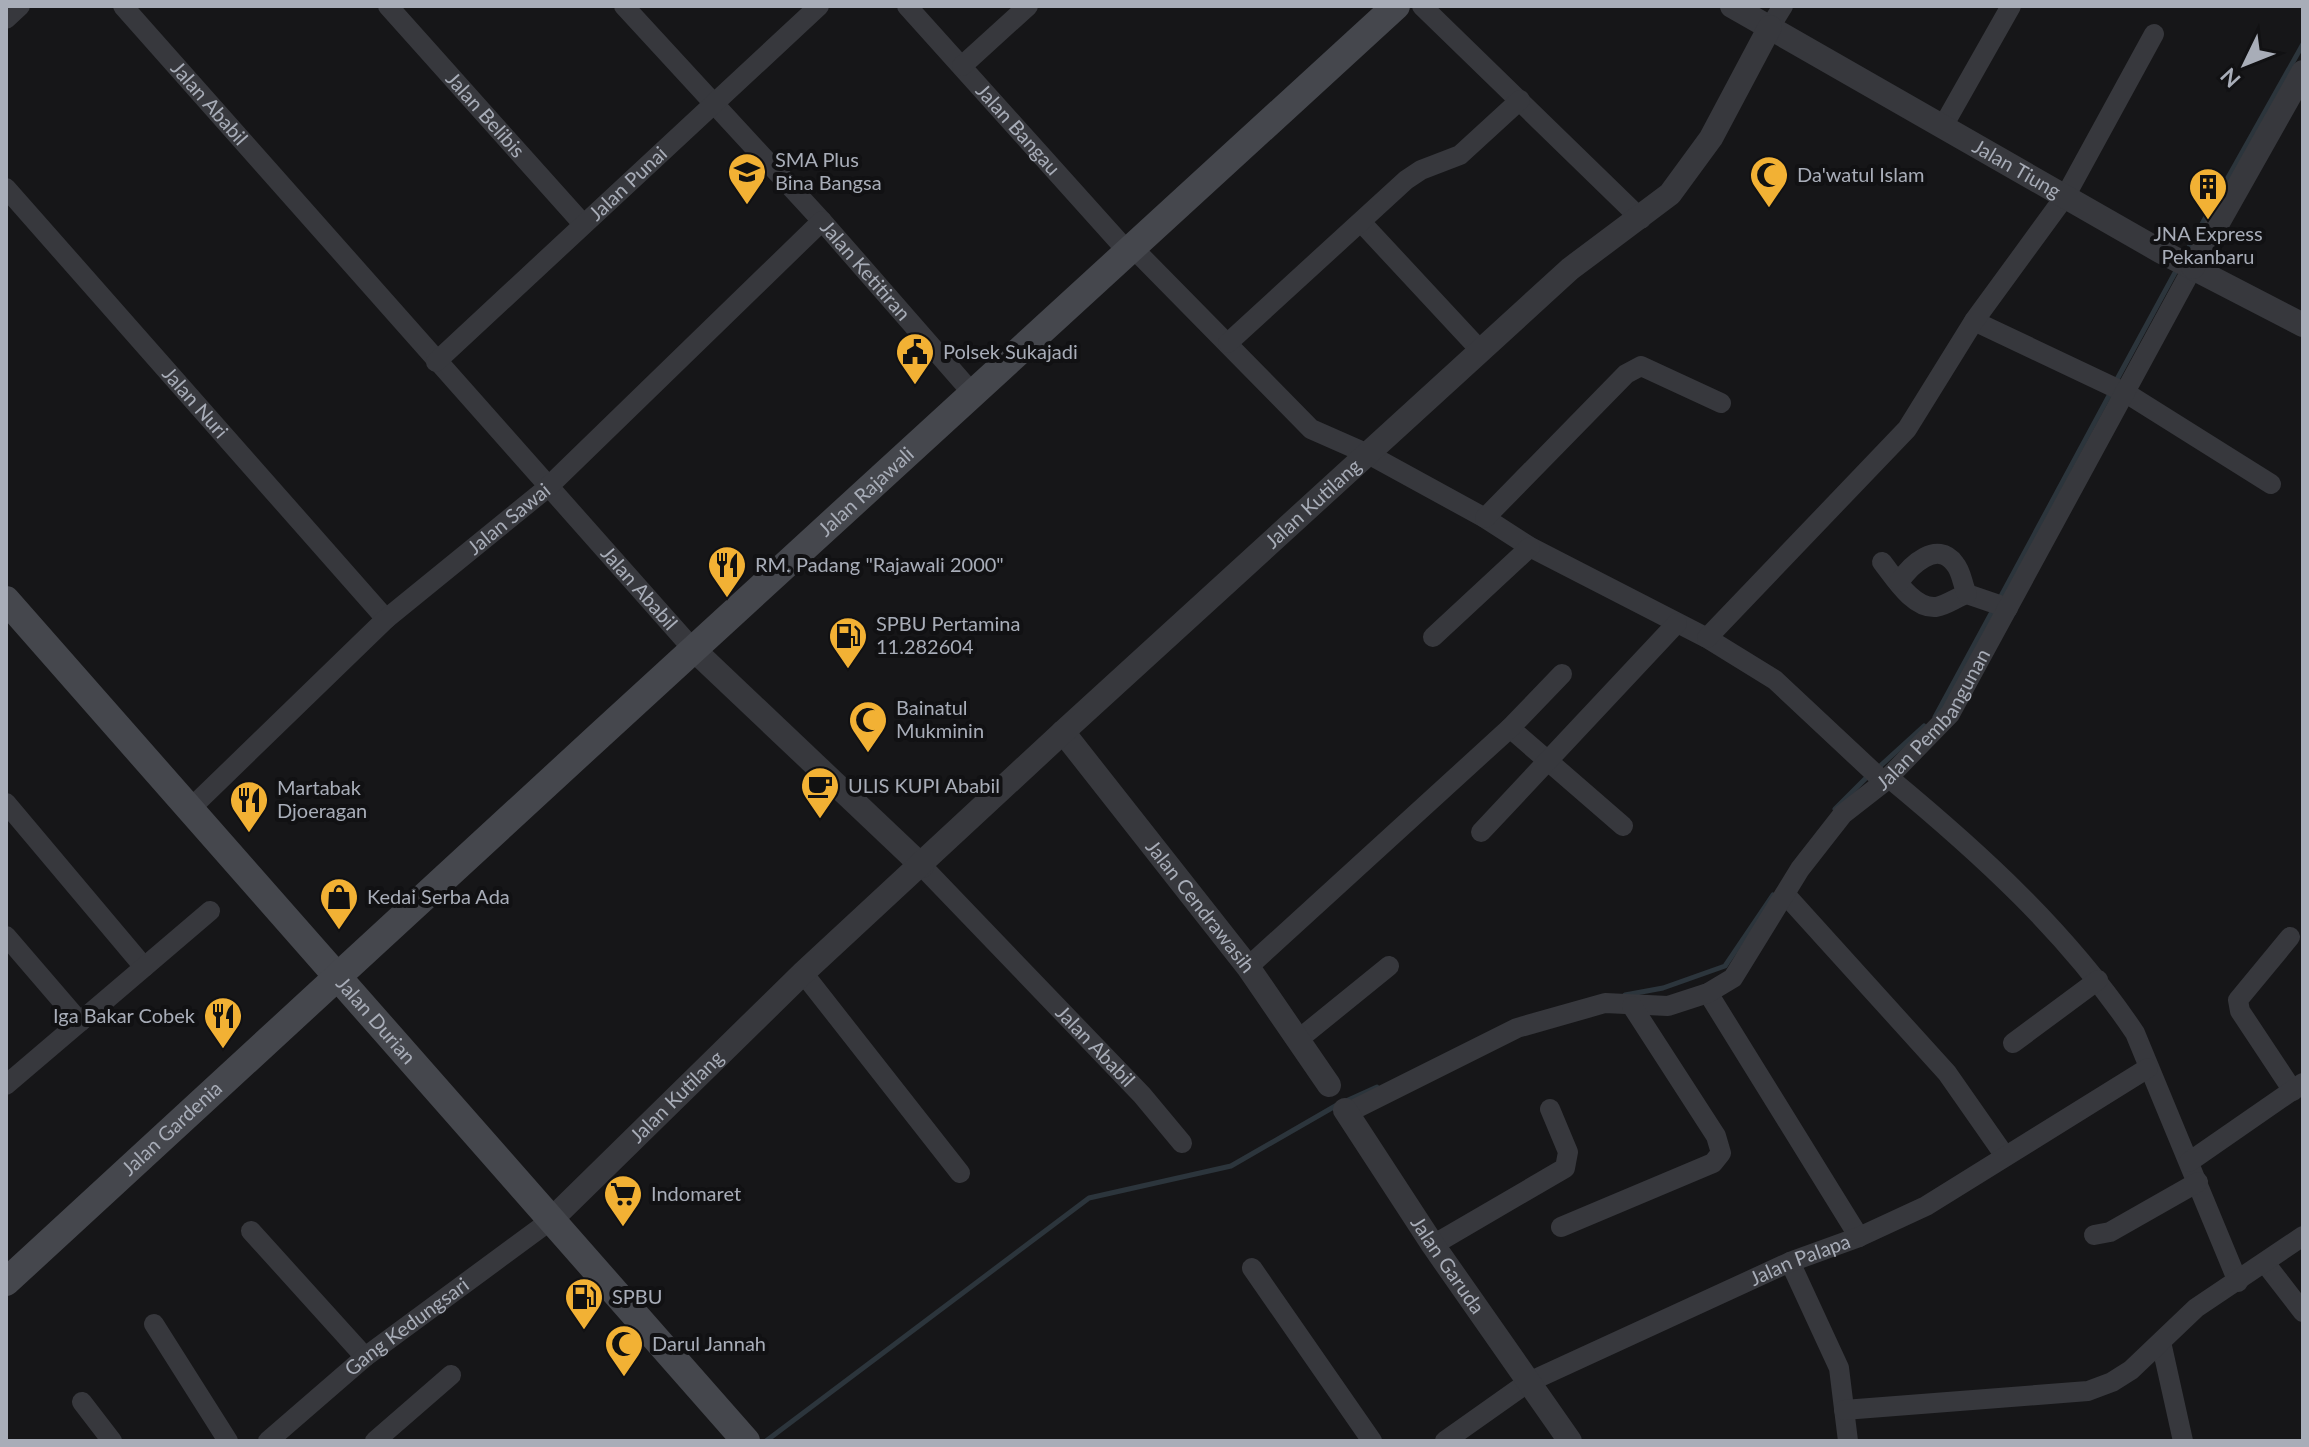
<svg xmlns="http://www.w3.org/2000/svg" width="2309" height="1447" viewBox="0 0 2309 1447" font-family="Lato,sans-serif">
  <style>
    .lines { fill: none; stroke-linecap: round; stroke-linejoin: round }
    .stream { stroke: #2c353c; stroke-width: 5 }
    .minor { stroke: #37383d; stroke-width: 20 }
    .tertiary { stroke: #37383d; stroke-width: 24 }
    .secondary { stroke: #45474d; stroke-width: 28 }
    .labels { text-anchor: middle; stroke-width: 8; stroke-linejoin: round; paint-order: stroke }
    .street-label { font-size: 20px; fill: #a8adb8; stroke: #111113 }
    .poi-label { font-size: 20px; fill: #a8adb8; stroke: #111113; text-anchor: start }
  </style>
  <rect width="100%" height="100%" fill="#161618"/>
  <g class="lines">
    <path class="stream" d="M 2184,256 L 2303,44
      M 2115,383 L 2177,269
      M 2000,598 L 2111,392
      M 1935,717 L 1993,610
      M 1878,768 L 1924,726
      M 1835,809 L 1870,774
      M 1625,995 L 1663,988 L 1725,966 L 1773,895
      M 1346,1101 L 1377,1087
      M 766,1441 L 1089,1198 L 1231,1166 L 1337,1105"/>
    <g class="minor">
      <path id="s1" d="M 123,6 L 692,648"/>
      <path id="s2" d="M 388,6 L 583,224"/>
      <path id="s3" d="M 624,6 L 822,221 L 974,395"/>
      <path id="s4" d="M 907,6 L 1128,252"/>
      <path d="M 1422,6 L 1641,219"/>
      <path d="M 6,19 L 20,6"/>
      <path d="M 1770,27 L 1783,6"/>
      <path d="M 962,66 L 1028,6"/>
      <path d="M 1942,128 L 2011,6"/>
      <path id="s5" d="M 6,188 L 386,619"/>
      <path d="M 1361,222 L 1481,351"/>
      <path d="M 1133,248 L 1311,429 L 1370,455 L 1485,518 L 1530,547 L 1707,638 L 1775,680 L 1884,782"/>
      <path d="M 1974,321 L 2126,393 L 2271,484"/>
      <path d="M 1228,343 L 1406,180 L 1421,170 L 1460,155 L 1520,100"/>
      <path id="s6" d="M 436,362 L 819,6"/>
      <path d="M 1485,518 L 1626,374 L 1641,366 L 1721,403"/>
      <path d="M 1882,562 C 1894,577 1913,609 1936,607 C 1947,605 1957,597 1967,594 L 2008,608"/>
      <path d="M 1899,582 C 1910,566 1937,539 1955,564 C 1962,572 1962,584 1967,594"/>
      <path d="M 1433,637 L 1530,547"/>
      <path d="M 1707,638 L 1907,429 L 1974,321 L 2066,195 L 2154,34"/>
      <path d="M 1510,728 L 1623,826"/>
      <path d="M 1888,777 C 1980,853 2068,933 2135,1033 L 2238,1282"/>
      <path d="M 6,803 L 144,967"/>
      <path id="s7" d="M 191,808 L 386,619 L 547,488 L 822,221"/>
      <path d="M 1481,832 L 1677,623"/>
      <path id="s8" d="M 922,866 L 1142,1095 L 1182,1143"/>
      <path d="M 1785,894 L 1947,1073 L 2005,1156"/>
      <path d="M 6,936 L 80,1022"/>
      <path d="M 2290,937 L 2238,1000 L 2240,1011 L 2293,1091"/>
      <path d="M 1248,967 L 1510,728 L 1562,674"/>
      <path d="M 803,973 L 960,1173"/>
      <path d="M 1708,993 L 1859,1237"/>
      <path d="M 1299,1039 L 1389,966"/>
      <path d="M 2013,1043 L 2098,980"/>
      <path d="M 6,1085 L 210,911"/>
      <path id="s9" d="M 1347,1113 L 1517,1028 L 1605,1003 L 1668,1006 L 1708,993 L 1733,978 L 1800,869 L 1843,814 L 1884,782 L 1950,714 L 2193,267"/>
      <path d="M 2189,1162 L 2303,1083"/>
      <path d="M 1561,1227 L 1713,1163 L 1721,1153 L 1716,1136 L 1632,1006"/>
      <path d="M 251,1231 L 365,1357"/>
      <path d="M 2094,1235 L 2110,1232 L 2198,1182"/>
      <path d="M 1433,1245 L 1565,1168 L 1568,1152 L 1550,1109"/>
      <path d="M 1790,1262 L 1839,1368 L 1848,1441"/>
      <path d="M 2265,1263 L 2303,1312"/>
      <path d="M 1252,1268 L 1372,1441"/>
      <path d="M 154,1324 L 228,1441"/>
      <path d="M 2161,1342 L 2183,1441"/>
      <path d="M 82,1402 L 112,1441"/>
      <path d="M 1844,1410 L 2088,1391 L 2112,1382 L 2131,1370 L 2196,1308 L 2303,1236"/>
      <path id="s10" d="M 268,1441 L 365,1357 L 551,1220"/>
      <path d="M 375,1441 L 451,1375"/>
      <path id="s11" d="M 1445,1441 L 1527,1383 L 1790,1262 L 1859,1237 L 1926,1206 L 2148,1068"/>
    </g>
    <g class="tertiary">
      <path id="s12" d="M 1732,6 L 2160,251 L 2303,325"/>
      <path d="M 2193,267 L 2303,72"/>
      <path d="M 692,648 L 922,866"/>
      <path id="s13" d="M 1063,732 L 1248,967 L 1329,1085"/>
      <path id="s14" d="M 1345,1110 L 1433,1245 L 1570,1441"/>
      <path id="s15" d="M 551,1220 L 803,973 L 1063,732 L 1570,269 L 1670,194 L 1711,138 L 1770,27"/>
    </g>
    <g class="secondary">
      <path id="s16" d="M 6,600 L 746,1441"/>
      <path id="s17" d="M 6,1282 C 467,854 933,432 1396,6"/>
    </g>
  </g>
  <defs>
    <g id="school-pin" transform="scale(2)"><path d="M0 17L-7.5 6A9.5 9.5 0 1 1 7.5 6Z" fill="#f2b134" stroke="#111113"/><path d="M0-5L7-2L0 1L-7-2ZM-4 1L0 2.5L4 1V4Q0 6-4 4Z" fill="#111"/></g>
    <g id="mosque-pin" transform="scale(2)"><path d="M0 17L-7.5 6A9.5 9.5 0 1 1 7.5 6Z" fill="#f2b134" stroke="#111113"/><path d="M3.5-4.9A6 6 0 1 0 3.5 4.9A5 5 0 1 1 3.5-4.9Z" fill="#111"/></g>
    <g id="building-pin" transform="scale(2)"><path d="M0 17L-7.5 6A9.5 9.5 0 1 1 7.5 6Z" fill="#f2b134" stroke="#111113"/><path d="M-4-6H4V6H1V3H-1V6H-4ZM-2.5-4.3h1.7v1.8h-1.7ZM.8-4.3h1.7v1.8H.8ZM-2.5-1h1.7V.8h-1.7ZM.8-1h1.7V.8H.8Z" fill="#111"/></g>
    <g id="civic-pin" transform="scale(2)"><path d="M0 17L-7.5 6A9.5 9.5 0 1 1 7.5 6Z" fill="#f2b134" stroke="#111113"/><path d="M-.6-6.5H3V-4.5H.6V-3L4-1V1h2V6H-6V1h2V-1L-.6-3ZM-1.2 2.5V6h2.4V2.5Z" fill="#111"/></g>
    <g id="restaurant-pin" transform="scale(2)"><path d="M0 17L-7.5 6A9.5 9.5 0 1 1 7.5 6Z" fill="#f2b134" stroke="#111113"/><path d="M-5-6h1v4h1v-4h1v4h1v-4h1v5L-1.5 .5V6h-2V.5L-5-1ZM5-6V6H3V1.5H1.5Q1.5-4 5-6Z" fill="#111"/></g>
    <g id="fuel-pin" transform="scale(2)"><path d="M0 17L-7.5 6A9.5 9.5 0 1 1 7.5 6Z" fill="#f2b134" stroke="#111113"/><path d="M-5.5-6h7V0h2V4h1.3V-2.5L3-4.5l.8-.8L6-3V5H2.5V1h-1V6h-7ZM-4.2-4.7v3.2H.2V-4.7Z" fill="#111"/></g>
    <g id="cafe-pin" transform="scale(2)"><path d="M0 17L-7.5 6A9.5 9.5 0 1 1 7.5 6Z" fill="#f2b134" stroke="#111113"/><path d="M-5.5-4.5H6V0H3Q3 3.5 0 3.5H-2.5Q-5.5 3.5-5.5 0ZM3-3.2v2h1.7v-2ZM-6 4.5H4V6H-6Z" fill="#111"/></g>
    <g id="shop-pin" transform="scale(2)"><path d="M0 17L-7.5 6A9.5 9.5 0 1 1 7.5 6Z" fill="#f2b134" stroke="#111113"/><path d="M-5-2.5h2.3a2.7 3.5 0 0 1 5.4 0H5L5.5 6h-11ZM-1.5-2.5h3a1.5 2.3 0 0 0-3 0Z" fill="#111"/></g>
    <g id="supermarket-pin" transform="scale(2)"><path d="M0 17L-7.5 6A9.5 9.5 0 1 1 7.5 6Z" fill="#f2b134" stroke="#111113"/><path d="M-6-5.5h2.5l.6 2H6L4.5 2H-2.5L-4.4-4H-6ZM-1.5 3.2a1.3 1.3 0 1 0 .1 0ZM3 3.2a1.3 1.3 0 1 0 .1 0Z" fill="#111"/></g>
  </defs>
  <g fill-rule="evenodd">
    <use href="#school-pin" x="747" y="172"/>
    <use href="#mosque-pin" x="1769" y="175"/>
    <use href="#building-pin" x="2208" y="187"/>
    <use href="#civic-pin" x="915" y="352"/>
    <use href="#restaurant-pin" x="727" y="565"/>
    <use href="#fuel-pin" x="848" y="636"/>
    <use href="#mosque-pin" x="868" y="720"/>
    <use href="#cafe-pin" x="820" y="786"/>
    <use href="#restaurant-pin" x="249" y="800"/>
    <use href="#shop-pin" x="339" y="897"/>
    <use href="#restaurant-pin" x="223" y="1016"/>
    <use href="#supermarket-pin" x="623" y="1194"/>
    <use href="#fuel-pin" x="584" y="1297"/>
    <use href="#mosque-pin" x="624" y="1344"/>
  </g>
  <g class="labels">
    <g class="street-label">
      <text dy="7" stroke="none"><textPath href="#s1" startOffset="130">Jalan Ababil</textPath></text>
      <text dy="7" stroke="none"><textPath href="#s2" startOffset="146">Jalan Belibis</textPath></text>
      <text dy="7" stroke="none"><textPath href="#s4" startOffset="166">Jalan Bangau</textPath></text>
      <text dy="7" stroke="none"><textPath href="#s12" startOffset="328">Jalan Tiung</textPath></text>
      <text dy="7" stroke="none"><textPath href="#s6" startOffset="262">Jalan Punai</textPath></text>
      <text dy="7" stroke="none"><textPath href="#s3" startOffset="358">Jalan Ketitiran</textPath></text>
      <text dy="7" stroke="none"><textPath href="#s5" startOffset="286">Jalan Nuri</textPath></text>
      <text dy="7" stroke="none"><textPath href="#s17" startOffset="1168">Jalan Rajawali</textPath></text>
      <text dy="7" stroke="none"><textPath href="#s15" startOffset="1046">Jalan Kutilang</textPath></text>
      <text dy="7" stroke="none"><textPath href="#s7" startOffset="430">Jalan Sawai</textPath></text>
      <text dy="7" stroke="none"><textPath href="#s1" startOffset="778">Jalan Ababil</textPath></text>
      <text dy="7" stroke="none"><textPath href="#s9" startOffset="746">Jalan Pembangunan</textPath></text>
      <text dy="7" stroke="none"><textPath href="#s13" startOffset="222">Jalan Cendrawasih</textPath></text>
      <text dy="7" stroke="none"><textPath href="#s16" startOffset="560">Jalan Durian</textPath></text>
      <text dy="7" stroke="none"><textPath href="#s8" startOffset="250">Jalan Ababil</textPath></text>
      <text dy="7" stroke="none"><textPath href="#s15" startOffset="176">Jalan Kutilang</textPath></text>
      <text dy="7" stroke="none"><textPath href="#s17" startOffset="226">Jalan Gardenia</textPath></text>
      <text dy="7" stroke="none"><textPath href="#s11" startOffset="400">Jalan Palapa</textPath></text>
      <text dy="7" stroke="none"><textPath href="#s14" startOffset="186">Jalan Garuda</textPath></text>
      <text dy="7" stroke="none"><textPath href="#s10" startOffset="180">Gang Kedungsari</textPath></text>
    </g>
    <g class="poi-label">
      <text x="775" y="167">SMA Plus<tspan x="775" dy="23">Bina Bangsa</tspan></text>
      <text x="1797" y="182">Da'watul Islam</text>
      <text x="2208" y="241" text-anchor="middle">JNA Express<tspan x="2208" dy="23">Pekanbaru</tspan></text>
      <text x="943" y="359">Polsek Sukajadi</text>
      <text x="755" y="572">RM. Padang "Rajawali 2000"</text>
      <text x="876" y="631">SPBU Pertamina<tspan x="876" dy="23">11.282604</tspan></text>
      <text x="896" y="715">Bainatul<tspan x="896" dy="23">Mukminin</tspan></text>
      <text x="848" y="793">ULIS KUPI Ababil</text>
      <text x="277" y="795">Martabak<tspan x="277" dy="23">Djoeragan</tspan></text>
      <text x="367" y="904">Kedai Serba Ada</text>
      <text x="195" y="1023" text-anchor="end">Iga Bakar Cobek</text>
      <text x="651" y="1201">Indomaret</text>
      <text x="612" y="1304">SPBU</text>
      <text x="652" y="1351">Darul Jannah</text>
    </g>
  </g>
  <rect width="2309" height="1447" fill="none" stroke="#a8adb8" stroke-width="16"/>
  <g transform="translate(2245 64) rotate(227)" stroke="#111113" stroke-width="6" paint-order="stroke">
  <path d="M0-6L14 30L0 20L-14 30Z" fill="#a8adb8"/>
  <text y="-12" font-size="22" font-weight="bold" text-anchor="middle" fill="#a8adb8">N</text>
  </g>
</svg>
